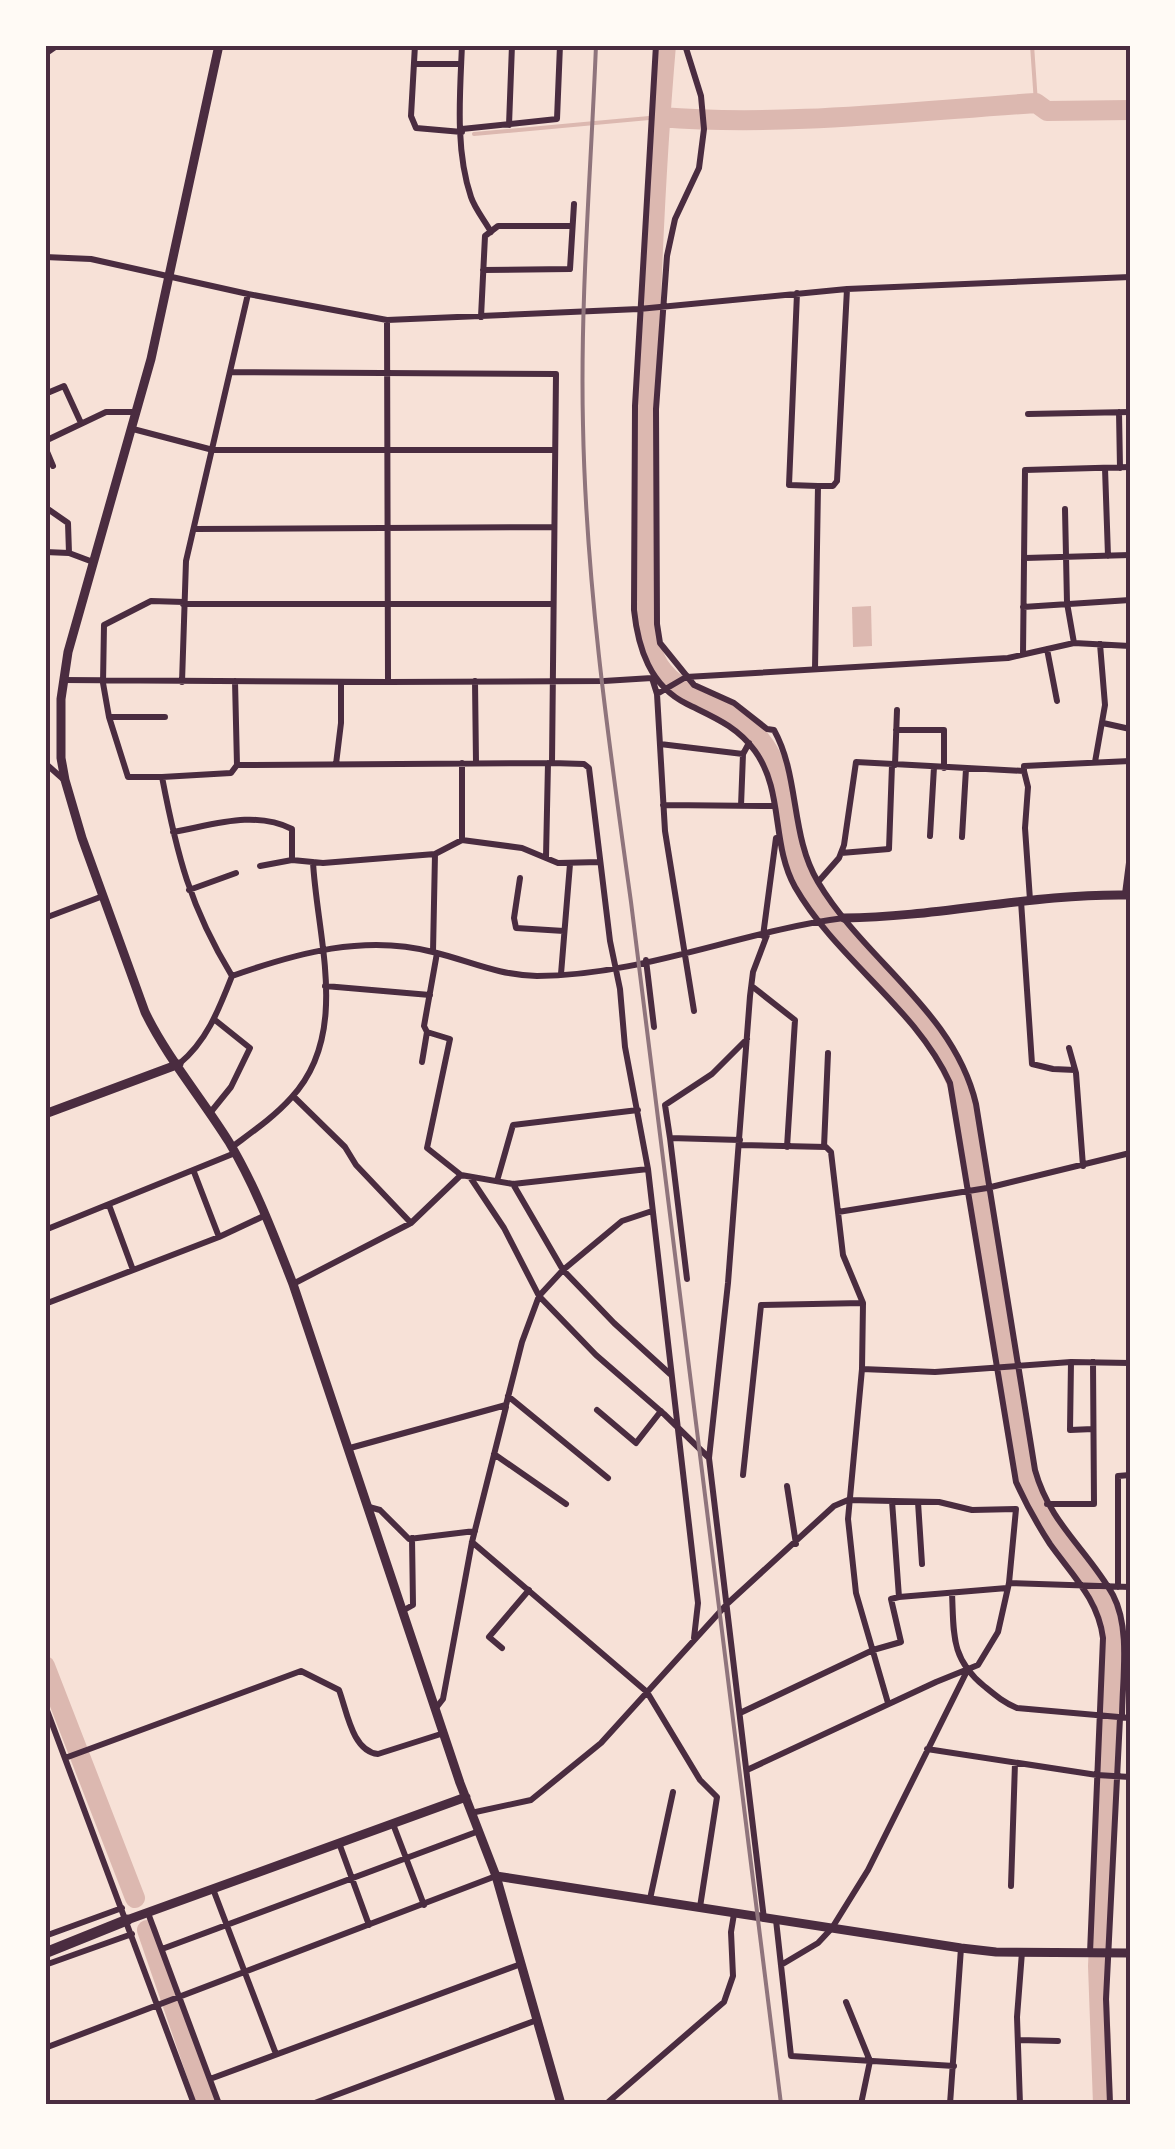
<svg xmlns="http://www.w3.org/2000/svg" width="1175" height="2149" viewBox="0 0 1175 2149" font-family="Poppins,sans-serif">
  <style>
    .water { fill: #dcb8b0 }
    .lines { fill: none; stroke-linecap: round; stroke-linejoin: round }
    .stream { stroke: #dcb8b0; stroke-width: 4 }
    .river { stroke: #dcb8b0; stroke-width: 20 }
    .minor { stroke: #4a2c40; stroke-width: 6 }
    .tertiary { stroke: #4a2c40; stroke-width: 9 }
    .secondary { stroke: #4a2c40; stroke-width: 9 }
    .trunk { stroke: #4a2c40; stroke-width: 11 }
    .rail { stroke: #8f747c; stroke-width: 4 }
    .neatline { fill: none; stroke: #4a2c40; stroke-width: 4 }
  </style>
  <rect width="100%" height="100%" fill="#f7e1d7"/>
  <path class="water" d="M 871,606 L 872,646 L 853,647 L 852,607 Z"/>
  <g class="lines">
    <path class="stream" d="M 1032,45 L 1036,103
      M 474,134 L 660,117"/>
    <path class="river" d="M 666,45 C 653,196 648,348 646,500 C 645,542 639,621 655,658 C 672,699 737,704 765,746 C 792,786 783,841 805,884 C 813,899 826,912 837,926 C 883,982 943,1032 964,1103 L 1026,1478 L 1042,1516 L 1104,1598 L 1113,1625 L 1098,1966 L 1103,2104
      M 660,117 C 781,127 914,111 1036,103 L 1047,111 L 1130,110
      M 45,1666 L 135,1898
      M 147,1930 L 207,2104"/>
    <path class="minor" d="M 390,45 L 415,47
      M 415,45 L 411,116 L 416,128 L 462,132
      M 462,45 C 460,94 455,150 471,197 C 475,209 485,221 491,232
      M 656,45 L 635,406 L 634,610 C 638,648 650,686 687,704 C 713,717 737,726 755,751 C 784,791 771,844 795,887 C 837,960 915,1007 950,1083 L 1016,1482 C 1026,1504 1037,1524 1050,1544 C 1072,1575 1098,1599 1103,1638 L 1090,1953
      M 685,45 L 701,96 L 704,129 L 699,168 L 675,219 L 667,256 L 656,409 L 657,624 L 660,643 L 694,685 L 734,703 L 767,729 L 774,730 C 800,777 790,835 818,882 C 865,961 954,1011 976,1104 L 1035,1470 C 1050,1524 1087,1549 1113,1595 C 1131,1629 1122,1680 1122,1717
      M 45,54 L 58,45
      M 414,64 L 461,64
      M 509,125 L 512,45
      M 462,129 L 557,119 L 560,45
      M 45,257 L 91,259 L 248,294 L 387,320 L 639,309 L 847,289 L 1130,277
      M 483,270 L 570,269 L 574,204
      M 797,293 L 789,485 L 818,486
      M 481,317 L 485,236 L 498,226 L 572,226
      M 387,320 L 388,682
      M 232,372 L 556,374 L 552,763
      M 45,394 L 64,386 L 81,423
      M 1119,412 L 1120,468
      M 1028,414 L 1130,412
      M 133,429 L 213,450 L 554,450
      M 45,441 L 106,412 L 137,412
      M 45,447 L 53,466
      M 1105,468 L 1108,556
      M 45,507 L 68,523 L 69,553
      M 1065,509 L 1067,603 L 1074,643
      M 194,529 L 553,527
      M 45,552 L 69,553 L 93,562
      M 1025,558 L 1130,555
      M 184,602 L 151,601 L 104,625 L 103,683 L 109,717 L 128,777 L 162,777 C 177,855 190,907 232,976
      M 183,604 L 552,604
      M 1023,607 L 1130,600
      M 1047,649 L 1057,701
      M 1023,654 L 1025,470 L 1130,467
      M 815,669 L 818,486 L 833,486 L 837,481 L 847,289
      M 63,680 L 388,682 L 604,681 L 652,678 L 657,694 L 665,831 L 694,1011
      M 235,681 L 237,765 L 552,763 L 584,764 L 589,768 L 610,941 L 620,989 L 625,1047 L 648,1169 L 698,1603 L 694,1638
      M 475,681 L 476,763
      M 182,682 L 186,561 L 248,294
      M 657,694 L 686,677 L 1008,658 L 1074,643 L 1130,646
      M 109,717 L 165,717
      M 1103,723 L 1130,729
      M 896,730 L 944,730 L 944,768
      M 660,744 L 743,754
      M 1095,762 L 1105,705 L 1100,644
      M 45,763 L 63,779
      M 462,763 L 462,840
      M 336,764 L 341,723 L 341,682
      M 895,765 L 897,710
      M 1024,771 L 1028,787 L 1025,828 L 1030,900
      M 162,777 L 231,773 L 237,765
      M 663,805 L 775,806
      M 741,806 L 743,754 L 749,743
      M 173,832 C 213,825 254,810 292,829 L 292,860
      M 930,836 L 934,767
      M 962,837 L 966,769
      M 841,853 L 889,849 L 892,765
      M 546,857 L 548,763
      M 260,866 L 292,860 L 323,863 L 435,854 L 462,840 L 522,848 L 558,863 L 600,862
      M 520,878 L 514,918 L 516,928 L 564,931
      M 818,882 L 839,858 L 844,845 L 856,762 L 1024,771 L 1024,766 L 1130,761
      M 189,890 L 236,873
      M 1125,894 L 1130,855
      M 1021,901 L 1032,1064 L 1053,1069 L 1075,1070
      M 45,918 L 103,896
      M 763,936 L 776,838
      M 433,952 L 435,854
      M 437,953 L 424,1026 L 427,1032 L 450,1039 L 427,1148 L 461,1175
      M 646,960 L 654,1027
      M 561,974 L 570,864
      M 325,986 L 430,995
      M 753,987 L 795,1020 L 787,1147
      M 1069,1048 L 1076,1073 L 1083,1166
      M 422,1062 L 427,1032
      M 179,1064 C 207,1041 219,1009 232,976 C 297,953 365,934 433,952 C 470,961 497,975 537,976 C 641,976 741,931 844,918
      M 293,1096 L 345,1147 L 356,1165 L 411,1223
      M 210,1113 L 231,1087 L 250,1048 L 215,1020
      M 670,1138 L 687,1279
      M 740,1140 L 670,1138 L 665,1105 L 712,1074 L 747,1039
      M 739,1145 L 826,1147 L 831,1152 L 843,1255 L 863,1303 L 862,1369 L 848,1519 L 856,1593 L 888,1703
      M 232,1147 C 252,1132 274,1117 291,1098 C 351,1034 317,938 313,862
      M 824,1147 L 828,1053
      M 194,1172 L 219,1237
      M 470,1177 L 504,1228 L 539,1296 L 596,1355 L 664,1414 L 708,1457
      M 497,1181 L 513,1125 L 638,1110
      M 513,1184 L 563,1270 L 614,1323 L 670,1374
      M 109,1205 L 133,1270
      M 838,1212 L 987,1188 L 1130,1153
      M 45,1230 L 235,1153
      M 293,1284 L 411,1223 L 461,1175 L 513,1184 L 648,1169
      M 45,1304 L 219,1237 L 266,1215
      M 1071,1362 L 1070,1430 L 1093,1429
      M 862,1369 L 935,1372 L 1071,1362 L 1130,1363
      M 508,1396 L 608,1478
      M 597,1410 L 636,1443 L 661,1411
      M 350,1448 L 506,1405 L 522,1342 L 539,1296 L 563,1270 L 622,1221 L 652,1211
      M 494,1454 L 566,1504
      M 743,1475 L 761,1305 L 863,1303
      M 787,1486 L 796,1544
      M 892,1501 L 899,1597 L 1007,1588
      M 918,1502 L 922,1564
      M 1047,1504 L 1094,1504 L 1093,1362
      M 369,1507 L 380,1510 L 409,1539 L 475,1531
      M 472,1542 L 647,1692 L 700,1780 L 717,1797 L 700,1907
      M 1009,1583 L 1130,1587
      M 1118,1587 L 1118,1476 L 1130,1475
      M 952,1593 C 954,1633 950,1658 984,1686 C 995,1695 1003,1702 1017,1708 L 1130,1718
      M 404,1610 L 413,1605 L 412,1538
      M 502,1648 L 489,1637 L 529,1590
      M 45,1705 L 194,2104
      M 436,1708 L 443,1699 L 472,1542 L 506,1407
      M 740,1713 L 873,1650 L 901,1642 L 891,1599 L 899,1597
      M 927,1749 L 1097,1775 L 1130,1777
      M 65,1758 L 301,1671 L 339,1690 C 347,1711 352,1751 378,1754 L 444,1733
      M 471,1813 L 531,1800 L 601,1743 L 727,1604 L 834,1506 L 848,1500 L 939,1502 L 972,1510 L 1016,1509 L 1009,1583 L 998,1632 L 978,1665 L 936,1682 L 747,1770
      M 393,1824 L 424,1905
      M 339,1843 L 369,1925
      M 1011,1886 L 1015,1763
      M 213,1889 L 276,2054
      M 650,1899 L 673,1792
      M 148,1913 L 219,2104
      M 764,1919 L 709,1458 L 728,1283 L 750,996 L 753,972 L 767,935
      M 776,1920 L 791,2056 L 954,2066
      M 45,1936 L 122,1908
      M 162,1949 L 479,1831
      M 45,1965 L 132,1934
      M 781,1965 L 818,1943 L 832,1928 L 868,1870 L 966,1673
      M 846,2002 L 870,2061 L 861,2104
      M 1019,2040 L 1058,2041
      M 45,2048 L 496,1876
      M 210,2079 L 521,1964
      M 312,2104 L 537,2020
      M 606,2104 L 724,2002 L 733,1976 L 731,1932 L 734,1914
      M 950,2104 L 961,1948
      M 1020,2104 L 1017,2017 L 1022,1952
      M 1110,2104 L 1106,1999 L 1120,1718"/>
    <path class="tertiary" d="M 219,45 L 151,359 L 68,652 L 61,699 L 61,758 L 65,780 L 82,838 L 145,1012 C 166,1056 203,1100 229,1142 C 256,1187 274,1236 293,1284 L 460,1783 L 496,1876 L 561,2104
      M 844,918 C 940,917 1034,893 1130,895
      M 45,1114 L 179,1064
      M 127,1920 L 466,1797"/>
    <path class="secondary" d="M 496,1876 L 961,1948 L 996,1952 L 1130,1953"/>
    <path class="trunk" d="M 45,1953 L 127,1920"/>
    <path class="rail" d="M 596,45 C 591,171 580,299 583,425 C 586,585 609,744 631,902 L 781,2104"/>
  </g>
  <rect width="1175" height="2149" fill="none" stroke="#fffaf5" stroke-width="95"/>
  <rect x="48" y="48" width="1080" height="2054" class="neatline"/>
</svg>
